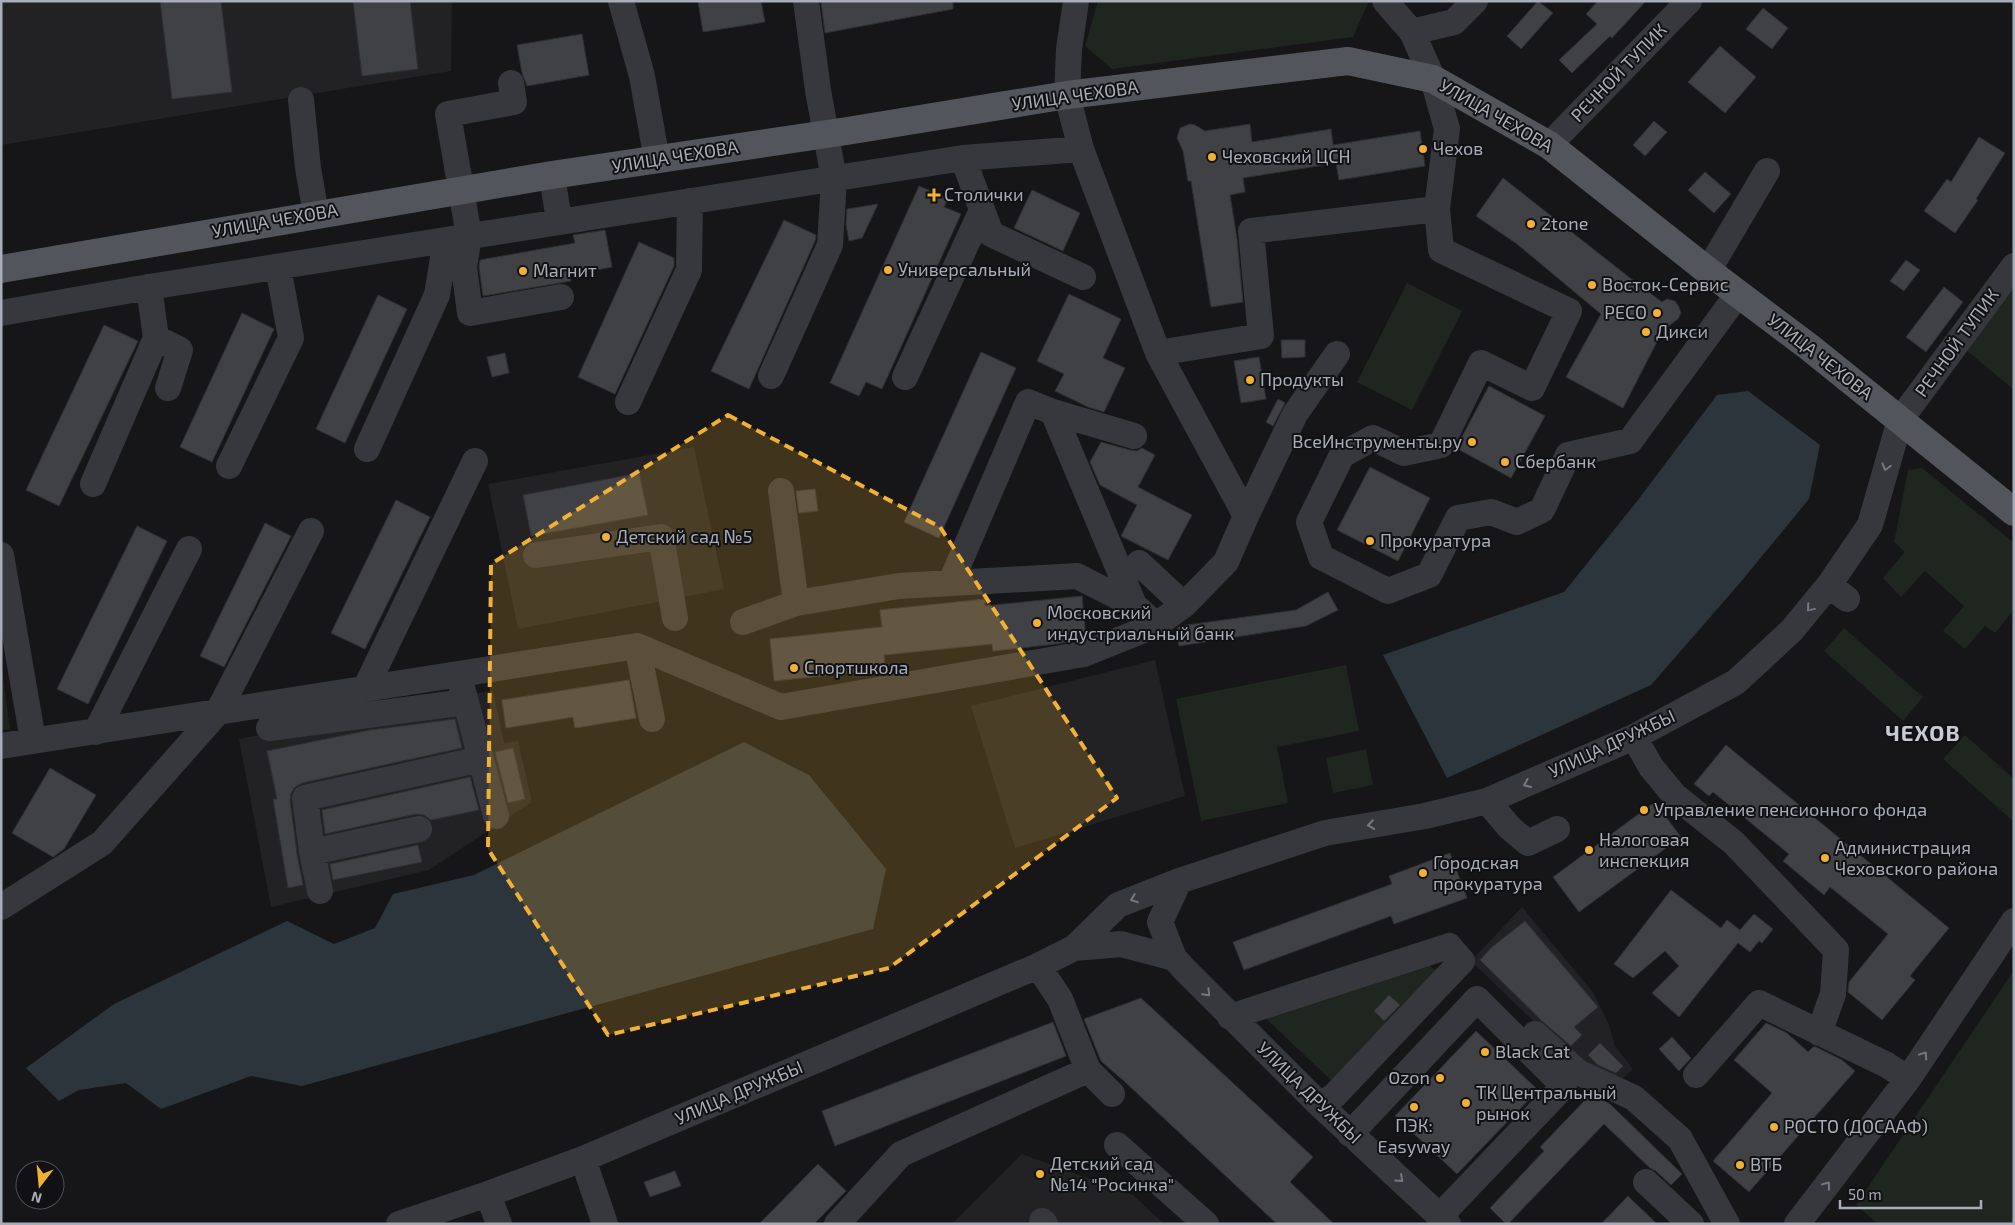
<svg xmlns="http://www.w3.org/2000/svg" width="2015" height="1225" viewBox="0 0 2015 1225" font-family="'Exo 2',sans-serif">
  <style>
    .built { fill: #222225 }
    .green { fill: #1e261f }
    .water { fill: #2c353c }
    .building { fill: #404145; stroke: #303034 }
    .lines { fill: none; stroke-linecap: round; stroke-linejoin: round }
    .minor { stroke: #37383d; stroke-width: 26 }
    .major { stroke: #53555c; stroke-width: 28 }
    .oneway { stroke: #757881 }
    .marked { fill: #f2b134; fill-opacity: 0.2; stroke: #f2b134; stroke-width: 4; stroke-dasharray: 10 6; stroke-linejoin: round }
    .poi-dot { fill: #f2b134; stroke: #111113; stroke-width: 2 }
    .labels { text-anchor: middle; stroke-width: 4; stroke-linejoin: round; paint-order: stroke }
    .street-label { font-size: 18px; fill: #a8adb8; stroke: #111113 }
    .poi-label { font-size: 18px; fill: #a8adb8; stroke: #111113; text-anchor: start }
    .district-label { font-size: 22px; font-weight: bold; letter-spacing: 1px; fill: #c9ccd4; stroke: #111113 }
  </style>
  <rect width="100%" height="100%" fill="#161618"/>
  <path class="built" d="M 1,1 L 452,1 L 451,71 L 1,145 Z
    M 694,447 L 724,589 L 518,629 L 488,484 Z
    M 1155,660 L 1185,796 L 1015,848 L 971,706 Z
    M 493,690 L 504,743 L 518,741 L 532,802 L 429,870 L 271,907 L 239,739 Z
    M 1522,907 L 1592,991 L 1608,1022 L 1615,1046 L 1633,1069 L 1616,1084 L 1584,1070 L 1471,961 Z
    M 1022,1154 L 1133,1195 L 1164,1224 L 952,1224 Z"/>
  <path class="green" d="M 1098,1 L 1369,1 L 1353,37 L 1112,69 L 1085,46 Z
    M 1407,283 L 1462,311 L 1412,410 L 1357,382 Z
    M 2014,288 L 2014,390 L 1966,350 Z
    M 1922,468 L 2014,543 L 2014,610 L 1995,633 L 1985,626 L 1965,649 L 1943,631 L 1964,606 L 1925,571 L 1901,597 L 1883,578 L 1905,552 L 1894,542 L 1908,470 Z
    M 1844,628 L 1923,697 L 1903,721 L 1824,651 Z
    M 1,662 L 10,729 L 1,730 Z
    M 1346,665 L 1359,731 L 1277,747 L 1288,803 L 1201,821 L 1176,699 Z
    M 1965,735 L 2014,779 L 2014,822 L 1943,759 Z
    M 1366,749 L 1373,785 L 1333,793 L 1326,758 Z
    M 1428,964 L 1439,973 L 1334,1083 L 1263,1016 Z
    M 2014,970 L 2014,1224 L 1878,1224 L 1856,1205 Z"/>
  <path class="water" d="M 1748,391 L 1820,445 L 1809,499 L 1739,584 L 1651,685 L 1447,778 L 1383,655 L 1564,592 L 1638,500 L 1717,395 Z
    M 744,742 L 809,775 L 886,869 L 873,929 L 302,1086 L 251,1076 L 161,1109 L 126,1083 L 79,1090 L 59,1101 L 26,1068 L 114,1004 L 287,921 L 334,944 L 375,928 L 393,894 L 474,875 Z"/>
  <path class="building" d="M 160,1 L 221,1 L 232,92 L 172,99 Z
    M 353,1 L 410,1 L 418,69 L 362,76 Z
    M 698,1 L 761,1 L 765,22 L 703,32 Z
    M 821,1 L 953,1 L 953,9 L 825,33 Z
    M 1538,1 L 1553,13 L 1521,49 L 1507,36 Z
    M 1598,1 L 1646,1 L 1612,38 L 1610,36 L 1572,73 L 1559,60 L 1597,24 L 1586,14 Z
    M 1763,8 L 1788,28 L 1772,49 L 1746,29 Z
    M 582,34 L 589,75 L 527,86 L 522,73 L 517,45 Z
    M 1720,46 L 1756,77 L 1725,113 L 1688,82 Z
    M 1654,121 L 1667,132 L 1645,156 L 1633,145 Z
    M 1190,124 L 1195,125 L 1205,131 L 1250,124 L 1252,142 L 1331,129 L 1333,145 L 1420,131 L 1425,166 L 1339,180 L 1336,163 L 1243,178 L 1245,192 L 1230,195 L 1237,239 L 1243,302 L 1211,307 L 1191,181 L 1188,181 L 1183,151 L 1177,138 L 1180,128 Z
    M 1979,137 L 2005,153 L 1976,199 L 1978,200 L 1955,233 L 1924,211 L 1947,179 L 1951,182 Z
    M 1705,172 L 1731,194 L 1714,213 L 1688,190 Z
    M 1503,178 L 1639,285 L 1662,302 L 1667,299 L 1675,301 L 1679,307 L 1681,313 L 1678,319 L 1663,330 L 1623,408 L 1566,377 L 1601,314 L 1517,244 L 1476,216 Z
    M 919,186 L 948,198 L 944,207 L 961,214 L 882,389 L 866,382 L 859,396 L 830,383 Z
    M 1032,190 L 1080,213 L 1063,251 L 1014,228 Z
    M 878,204 L 862,238 L 849,241 L 846,225 L 847,209 Z
    M 784,220 L 816,235 L 815,241 L 749,389 L 711,371 Z
    M 605,230 L 612,267 L 570,275 L 571,281 L 483,296 L 479,267 L 480,260 L 575,243 L 573,235 Z
    M 639,242 L 674,258 L 674,266 L 615,394 L 578,377 Z
    M 1906,260 L 1920,270 L 1904,291 L 1890,281 Z
    M 1944,287 L 1963,302 L 1926,352 L 1906,337 Z
    M 1069,294 L 1121,319 L 1103,358 L 1125,368 L 1104,412 L 1088,407 L 1055,391 L 1064,374 L 1037,361 Z
    M 378,295 L 407,309 L 345,443 L 316,429 Z
    M 242,313 L 274,329 L 212,462 L 180,447 Z
    M 104,325 L 138,341 L 59,506 L 26,490 Z
    M 1281,340 L 1305,340 L 1305,357 L 1282,358 Z
    M 981,352 L 1016,368 L 939,538 L 904,522 Z
    M 505,353 L 509,373 L 492,377 L 487,357 Z
    M 1259,357 L 1266,399 L 1241,403 L 1234,361 Z
    M 1489,386 L 1545,416 L 1511,478 L 1456,448 Z
    M 1278,399 L 1285,403 L 1273,426 L 1266,422 Z
    M 1101,442 L 1130,450 L 1137,451 L 1142,448 L 1155,455 L 1138,487 L 1192,515 L 1168,560 L 1121,536 L 1137,505 L 1100,485 L 1090,462 Z
    M 1370,467 L 1430,498 L 1398,561 L 1337,530 Z
    M 639,473 L 648,515 L 531,536 L 523,495 Z
    M 815,489 L 818,511 L 799,513 L 796,491 Z
    M 396,500 L 430,517 L 365,649 L 331,633 Z
    M 265,523 L 291,536 L 224,667 L 200,656 Z
    M 137,526 L 167,541 L 88,704 L 57,689 Z
    M 1328,592 L 1338,610 L 1306,626 L 1179,646 L 1176,630 L 1180,626 L 1296,610 Z
    M 1082,596 L 1086,637 L 1080,640 L 1048,645 L 993,651 L 992,644 L 884,655 L 885,669 L 774,681 L 770,639 L 882,627 L 880,610 L 985,599 L 985,606 Z
    M 629,680 L 636,718 L 575,728 L 573,717 L 506,728 L 502,700 Z
    M 455,719 L 462,748 L 302,783 L 295,787 L 291,793 L 290,800 L 297,854 L 303,885 L 288,888 L 273,799 L 277,799 L 267,751 L 370,730 Z
    M 1726,745 L 1949,928 L 1910,976 L 1915,980 L 1882,1020 L 1848,992 L 1849,982 L 1888,934 L 1830,887 L 1824,895 L 1783,861 L 1789,854 L 1713,792 L 1709,796 L 1694,784 Z
    M 513,748 L 525,799 L 508,803 L 495,752 Z
    M 50,768 L 96,795 L 64,849 L 53,857 L 12,833 Z
    M 470,777 L 479,810 L 431,820 L 424,815 L 416,814 L 325,834 L 322,810 Z
    M 1655,802 L 1681,837 L 1579,912 L 1553,877 Z
    M 418,845 L 422,862 L 333,880 L 330,864 Z
    M 1450,853 L 1467,898 L 1394,924 L 1391,916 L 1244,970 L 1233,942 L 1392,884 L 1389,876 Z
    M 1671,890 L 1721,928 L 1727,920 L 1740,930 L 1754,914 L 1773,929 L 1762,943 L 1759,941 L 1750,952 L 1738,943 L 1679,1017 L 1652,993 L 1679,966 L 1665,951 L 1633,978 L 1614,964 Z
    M 1525,921 L 1598,1007 L 1574,1027 L 1582,1035 L 1571,1046 L 1543,1022 L 1480,960 L 1492,947 Z
    M 1389,995 L 1400,1005 L 1384,1021 L 1374,1011 Z
    M 1141,998 L 1313,1157 L 1290,1182 L 1334,1224 L 1277,1224 L 1124,1081 L 1101,1061 L 1084,1019 Z
    M 1053,1022 L 1066,1056 L 835,1146 L 822,1111 Z
    M 1766,1023 L 1787,1033 L 1808,1052 L 1813,1047 L 1816,1047 L 1842,1060 L 1855,1071 L 1749,1192 L 1713,1161 L 1772,1093 L 1734,1060 Z
    M 1476,1031 L 1538,1090 L 1457,1174 L 1395,1116 Z
    M 1672,1037 L 1691,1058 L 1679,1071 L 1659,1049 Z
    M 1600,1043 L 1623,1066 L 1616,1073 L 1598,1065 L 1588,1055 Z
    M 1591,1094 L 1610,1104 L 1682,1174 L 1671,1185 L 1656,1171 L 1650,1168 L 1604,1124 L 1508,1224 L 1506,1224 L 1490,1208 L 1544,1151 L 1540,1147 Z
    M 818,1164 L 846,1191 L 814,1224 L 759,1224 Z
    M 675,1171 L 681,1186 L 650,1197 L 644,1182 Z
    M 1628,1196 L 1657,1224 L 1601,1224 Z"/>
  <g class="lines">
    <path class="minor" d="M 621,1 L 642,76 L 657,160
      M 1412,32 L 1454,22 L 1475,1
      M 511,83 L 514,102 L 448,114 L 469,236 L 464,267 L 470,313 L 561,297
      M 301,100 L 308,168 L 316,214
      M 1549,145 L 1689,1
      M 963,158 L 991,234 L 1083,277
      M 552,175 L 559,221
      M 1437,209 L 1441,250 L 1569,311 L 1532,388 L 1481,363 L 1441,445 L 1404,453 L 1373,438 L 1342,455 L 1309,522 L 1321,557 L 1388,591 L 1429,575 L 1458,518 L 1491,512 L 1517,522 L 1542,510 L 1568,455 L 1630,441 L 1738,294
      M 1708,271 L 1767,171
      M 1,313 L 149,287 L 963,158 L 1081,149
      M 156,338 L 180,350 L 168,388
      M 1158,353 L 1261,336 L 1251,231 L 1437,209 L 1447,129 L 1433,79 L 1412,32 L 1385,1
      M 771,376 L 830,245 L 834,179 L 818,90 L 806,1
      M 905,377 L 982,210
      M 628,402 L 689,270 L 690,201
      M 1053,412 L 1134,436
      M 367,449 L 437,295 L 443,258 L 469,236
      M 229,466 L 291,338 L 278,267
      M 93,484 L 156,338 L 149,287
      M 781,491 L 796,603
      M 1246,516 L 1295,414 L 1337,354
      M 1,555 L 33,740
      M 536,555 L 661,537 L 675,618
      M 1139,563 L 1184,605
      M 951,582 L 1028,402 L 1053,412 L 1134,605 L 1156,625
      M 1829,585 L 1847,599
      M 743,622 L 796,603 L 899,586 L 1077,576 L 1134,605
      M 637,646 L 652,719
      M 462,687 L 496,816
      M 365,689 L 475,461
      M 269,728 L 466,702
      M 96,732 L 189,549
      M 1634,737 L 1651,767 L 1675,796 L 1734,843 L 1836,950 L 1833,994 L 1819,1033
      M 1,746 L 637,646 L 781,707 L 1084,654 L 1156,625 L 1184,605 L 1226,562 L 1246,516 L 1158,353 L 1081,149 L 1067,95 L 1069,49 L 1076,1
      M 1487,801 L 1510,828 L 1528,843 L 1557,829
      M 312,852 L 419,829
      M 1179,881 L 1160,922 L 1174,958 L 1185,970 L 1320,1105 L 1448,1224
      M 320,891 L 312,852 L 305,798 L 481,759
      M 1,907 L 102,843 L 218,712 L 311,531
      M 1074,948 L 1121,944 L 1174,958
      M 1230,1017 L 1449,946 L 1462,961 L 1334,1096 L 1320,1105
      M 1535,1034 L 1578,1072 L 1634,1098 L 1680,1139 L 1727,1224
      M 1088,1070 L 1112,1094
      M 1696,1075 L 1759,1003 L 1887,1065 L 1908,1079
      M 1350,1134 L 1477,999 L 1564,1086 L 1440,1216
      M 1117,1145 L 1206,1224
      M 583,1159 L 605,1224
      M 1646,1182 L 1691,1224
      M 488,1194 L 499,1224
      M 1042,1221 L 1045,1224
      M 399,1224 L 488,1194 L 583,1159 L 1038,966 L 1074,948 L 1118,905 L 1179,881 L 1325,833 L 1425,816 L 1487,801 L 1634,737 L 1736,682 L 1792,630 L 1829,585 L 1870,525 L 1900,420 L 2014,266
      M 837,1224 L 901,1154 L 1088,1070 L 1060,999 L 1038,966
      M 1797,1224 L 1908,1079 L 2014,921"/>
    <path class="major" d="M 1,269 L 552,175 L 847,131 L 1067,95 L 1348,61 L 1433,79 L 1549,145 L 1708,271 L 1809,347 L 2014,512"/>
  </g>
  <defs><path id="oneway-chevron" d="M-2-3.5L2.5 0L-2 3.5" fill="none" stroke-width="1.6" stroke-linecap="round" stroke-linejoin="round" transform="scale(1.25)"/></defs>
  <g class="oneway">
    <use href="#oneway-chevron" transform="translate(1886 467) rotate(106)"/>
    <use href="#oneway-chevron" transform="translate(1810 608) rotate(130)"/>
    <use href="#oneway-chevron" transform="translate(1527 784) rotate(156)"/>
    <use href="#oneway-chevron" transform="translate(1371 825) rotate(171)"/>
    <use href="#oneway-chevron" transform="translate(1134 899) rotate(159)"/>
    <use href="#oneway-chevron" transform="translate(1207 993) rotate(46)"/>
    <use href="#oneway-chevron" transform="translate(1924 1055) rotate(-56)"/>
    <use href="#oneway-chevron" transform="translate(1400 1179) rotate(42)"/>
    <use href="#oneway-chevron" transform="translate(1827 1185) rotate(-53)"/>
  </g>
  <path class="marked" d="M 728,415 L 940,527 L 1117,798 L 889,968 L 608,1035 L 488,849 L 491,564 Z"/>
  <g class="poi-dot">
    <circle cx="1423" cy="149" r="5"/>
    <circle cx="1212" cy="157" r="5"/>
    <path d="M931.5 187.5h5v5h5v5h-5v5h-5v-5h-5v-5h5z"/>
    <circle cx="1531" cy="224" r="5"/>
    <circle cx="888" cy="270" r="5"/>
    <circle cx="523" cy="271" r="5"/>
    <circle cx="1592" cy="285" r="5"/>
    <circle cx="1657" cy="313" r="5"/>
    <circle cx="1646" cy="332" r="5"/>
    <circle cx="1250" cy="380" r="5"/>
    <circle cx="1472" cy="442" r="5"/>
    <circle cx="1505" cy="462" r="5"/>
    <circle cx="606" cy="537" r="5"/>
    <circle cx="1370" cy="541" r="5"/>
    <circle cx="1037" cy="623" r="5"/>
    <circle cx="794" cy="668" r="5"/>
    <circle cx="1644" cy="810" r="5"/>
    <circle cx="1589" cy="850" r="5"/>
    <circle cx="1825" cy="858" r="5"/>
    <circle cx="1423" cy="873" r="5"/>
    <circle cx="1485" cy="1052" r="5"/>
    <circle cx="1440" cy="1078" r="5"/>
    <circle cx="1466" cy="1103" r="5"/>
    <circle cx="1414" cy="1107" r="5"/>
    <circle cx="1774" cy="1127" r="5"/>
    <circle cx="1740" cy="1165" r="5"/>
    <circle cx="1040" cy="1174" r="5"/>
  </g>
  <g class="labels">
    <g class="street-label">
      <text transform="translate(1619 73) rotate(-46)" y="6">РЕЧНОЙ ТУПИК</text>
      <text transform="translate(1075 96) rotate(-8)" y="6">УЛИЦА ЧЕХОВА</text>
      <text transform="translate(1496 116) rotate(30)" y="6">УЛИЦА ЧЕХОВА</text>
      <text transform="translate(675 157) rotate(-9)" y="6">УЛИЦА ЧЕХОВА</text>
      <text transform="translate(275 221) rotate(-10)" y="6">УЛИЦА ЧЕХОВА</text>
      <text transform="translate(1957 343) rotate(-54)" y="6">РЕЧНОЙ ТУПИК</text>
      <text transform="translate(1820 357) rotate(38)" y="6">УЛИЦА ЧЕХОВА</text>
      <text transform="translate(1612 744) rotate(-25)" y="6">УЛИЦА ДРУЖБЫ</text>
      <text transform="translate(739 1093) rotate(-23)" y="6">УЛИЦА ДРУЖБЫ</text>
      <text transform="translate(1309 1093) rotate(44)" y="6">УЛИЦА ДРУЖБЫ</text>
    </g>
    <g class="poi-label">
      <text x="1433" y="155">Чехов</text>
      <text x="1222" y="163">Чеховский ЦСН</text>
      <text x="944" y="201">Столички</text>
      <text x="1541" y="230">2tone</text>
      <text x="898" y="276">Универсальный</text>
      <text x="533" y="277">Магнит</text>
      <text x="1602" y="291">Восток-Сервис</text>
      <text x="1647" y="319" text-anchor="end">РЕСО</text>
      <text x="1656" y="338">Дикси</text>
      <text x="1260" y="386">Продукты</text>
      <text x="1462" y="448" text-anchor="end">ВсеИнструменты.ру</text>
      <text x="1515" y="468">Сбербанк</text>
      <text x="616" y="543">Детский сад №5</text>
      <text x="1380" y="547">Прокуратура</text>
      <text x="1047" y="619">Московский<tspan x="1047" dy="21">индустриальный банк</tspan></text>
      <text x="804" y="674">Спортшкола</text>
      <text x="1654" y="816">Управление пенсионного фонда</text>
      <text x="1599" y="846">Налоговая<tspan x="1599" dy="21">инспекция</tspan></text>
      <text x="1835" y="854">Администрация<tspan x="1835" dy="21">Чеховского района</tspan></text>
      <text x="1433" y="869">Городская<tspan x="1433" dy="21">прокуратура</tspan></text>
      <text x="1495" y="1058">Black Cat</text>
      <text x="1430" y="1084" text-anchor="end">Ozon</text>
      <text x="1476" y="1099">ТК Центральный<tspan x="1476" dy="21">рынок</tspan></text>
      <text x="1414" y="1132" text-anchor="middle">ПЭК:<tspan x="1414" dy="21">Easyway</tspan></text>
      <text x="1784" y="1133">РОСТО (ДОСААФ)</text>
      <text x="1050" y="1170">Детский сад<tspan x="1050" dy="21">№14 "Росинка"</tspan></text>
      <text x="1750" y="1171">ВТБ</text>
    </g>
    <g class="district-label">
      <text x="1923" y="741">ЧЕХОВ</text>
    </g>
  </g>
  <rect width="2015" height="1225" fill="none" stroke="#a8adb8" stroke-width="5"/>
  <g transform="translate(40 1185) rotate(196)"><circle r="24" fill="#111113" stroke="#4d4f55"/>
  <path d="M0-4L9 19L0 12L-9 19Z" fill="#f2b134"/>
  <text y="-8" font-size="14" font-weight="bold" text-anchor="middle" fill="#a8adb8">N</text>
  </g>
  <path d="M1840 1200v8h141v-8" fill="none" stroke="#a8adb8" stroke-width="2.5"/>
  <text x="1848" y="1200" font-size="15" fill="#a8adb8" stroke="#111113" stroke-width="4" paint-order="stroke">50 m</text>
</svg>
